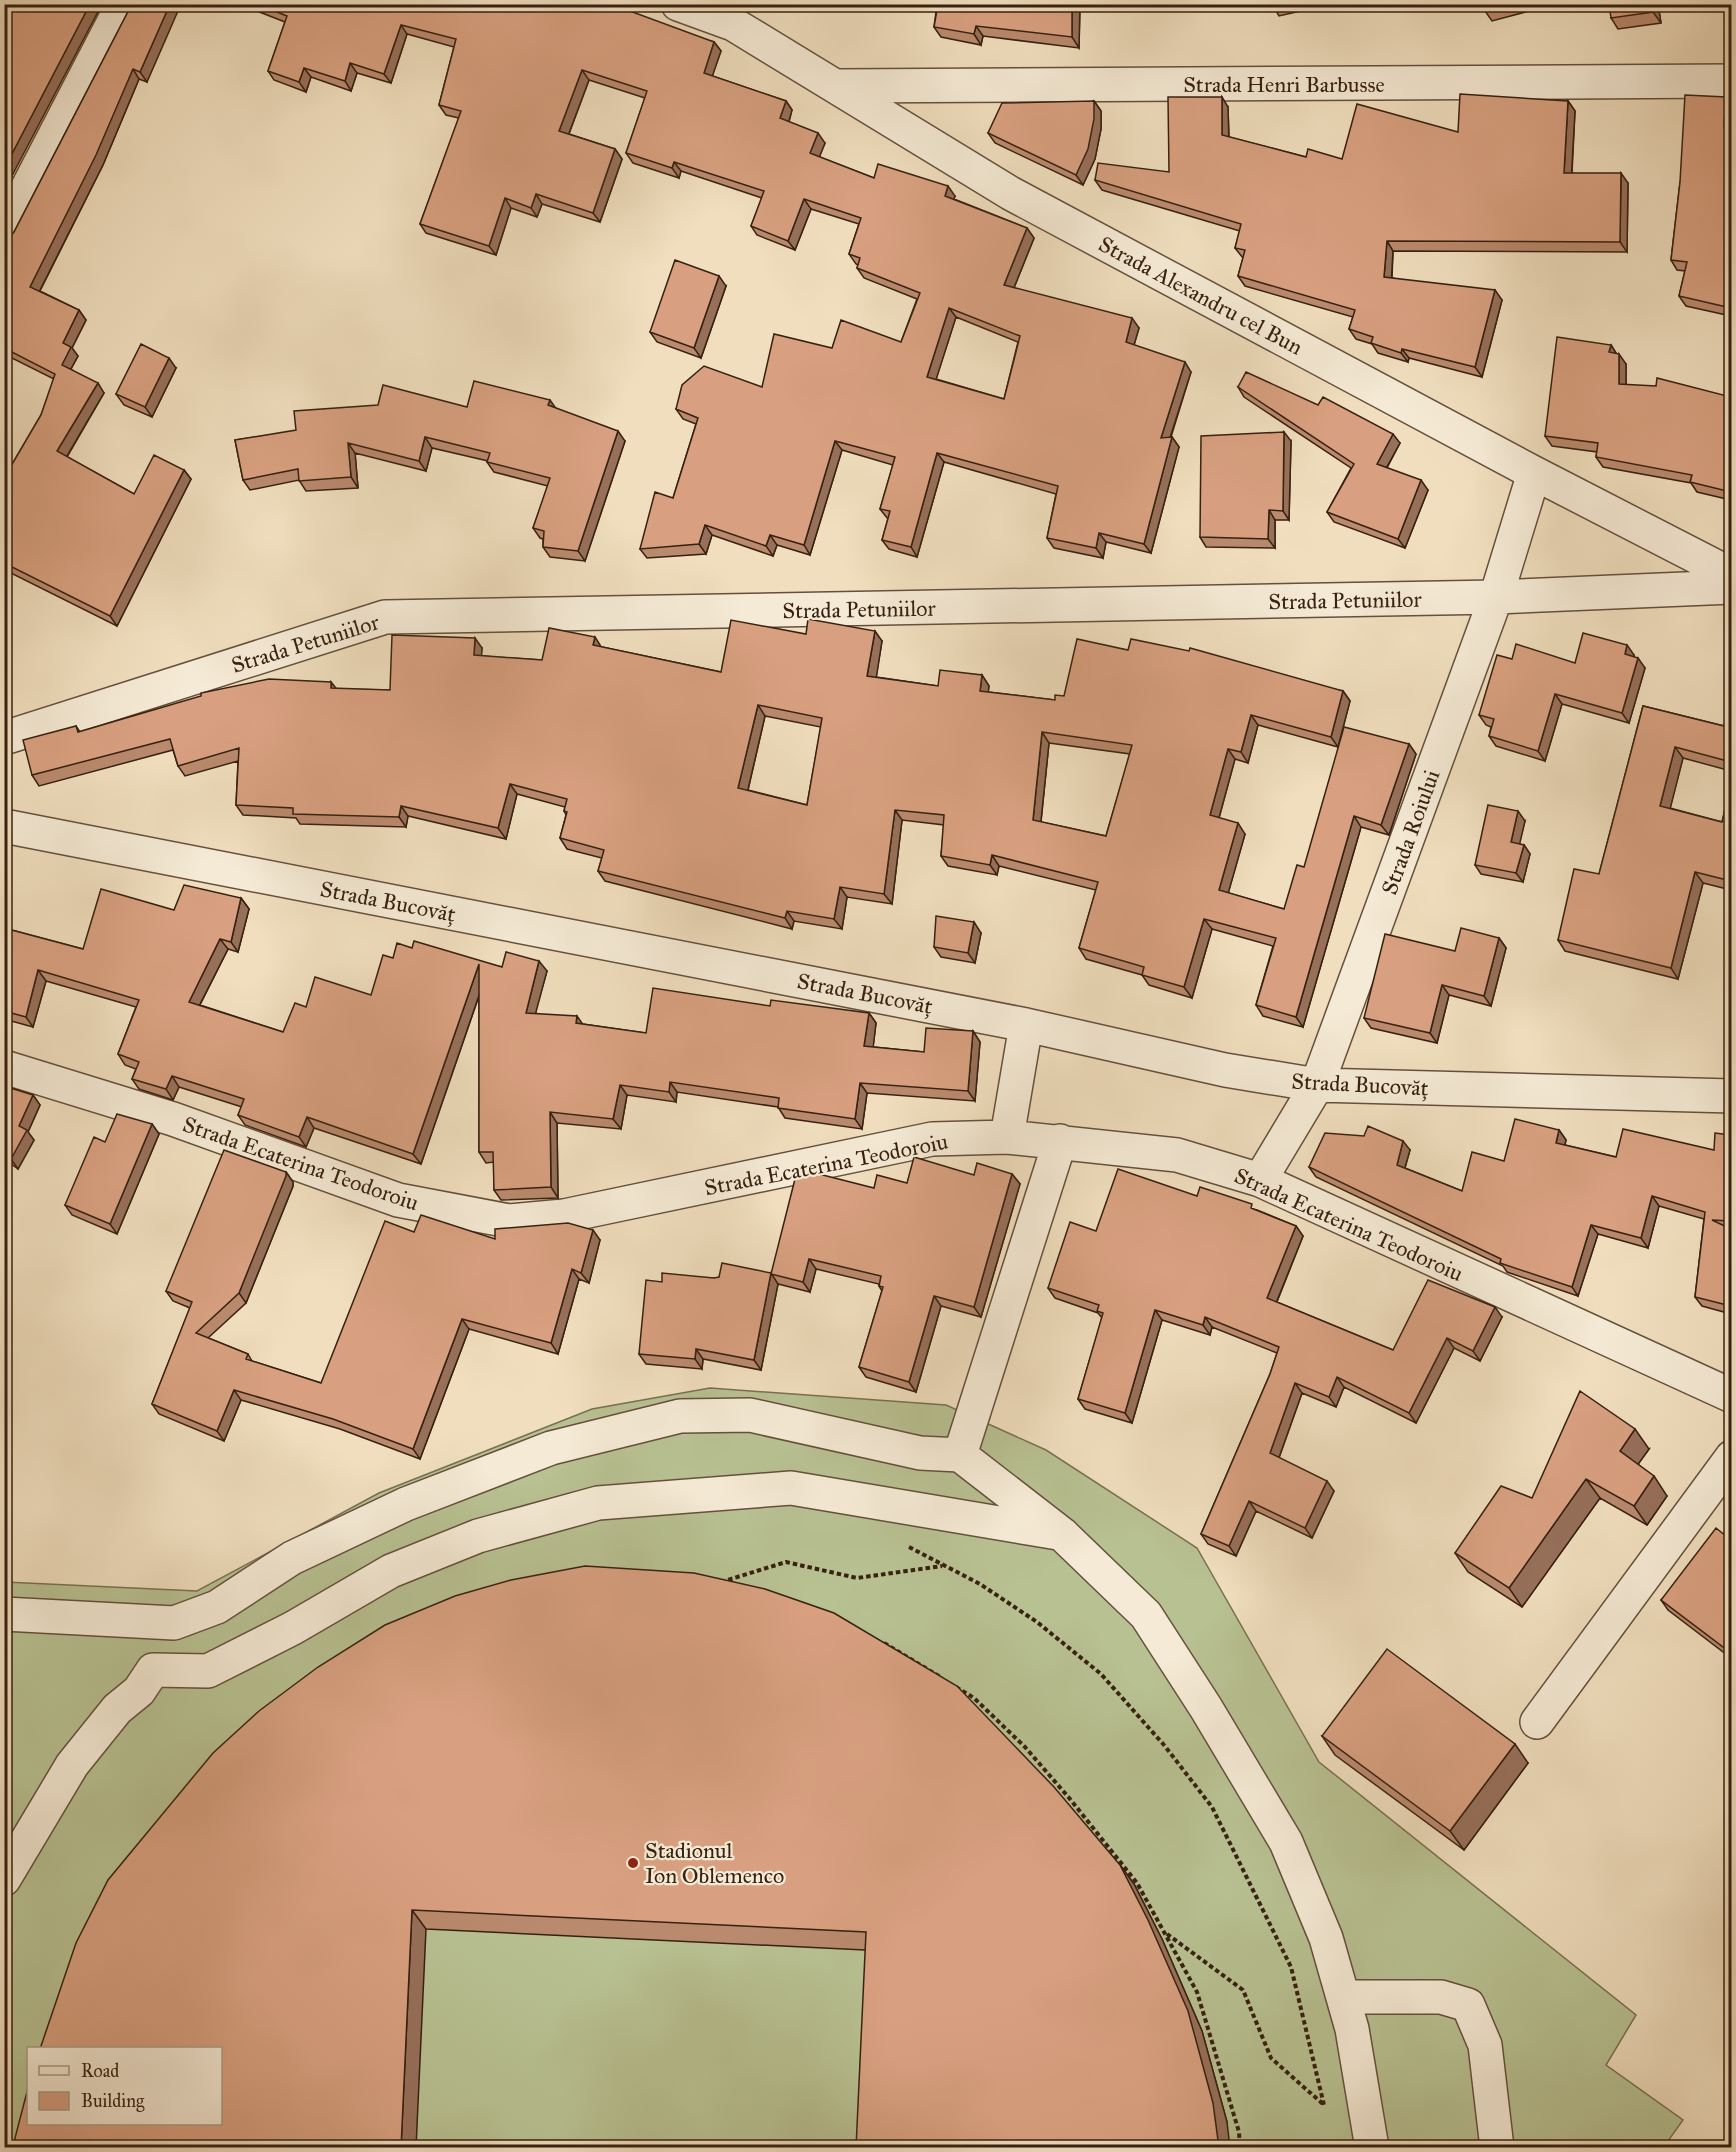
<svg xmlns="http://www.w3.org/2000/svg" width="1736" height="2152" viewBox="0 0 1736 2152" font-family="'IM FELL Great Primer',serif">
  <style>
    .grass { fill: #b8c192; stroke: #787152; stroke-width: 1.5; fill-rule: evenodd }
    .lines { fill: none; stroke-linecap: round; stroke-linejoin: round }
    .minor-casing { stroke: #65503c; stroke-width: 36 }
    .path { stroke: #372111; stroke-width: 4; stroke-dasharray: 4.5 3; stroke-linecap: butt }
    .minor { stroke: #f5ead5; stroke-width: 33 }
    .wall { fill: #ba8a6e; stroke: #372111; stroke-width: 1.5; fill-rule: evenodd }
    .shaded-wall { fill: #97705a; stroke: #372111; stroke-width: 1.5 }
    .building { fill: #d8a080; stroke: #372111; stroke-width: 1.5; fill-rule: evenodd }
    .poi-dot { fill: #8f2418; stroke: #f5ead5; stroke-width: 2 }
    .labels { text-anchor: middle; stroke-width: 4.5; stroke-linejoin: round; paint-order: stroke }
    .street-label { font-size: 22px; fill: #372111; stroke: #f5ead5 }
    .poi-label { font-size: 22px; fill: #372111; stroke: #f5ead5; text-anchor: start }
  </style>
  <rect width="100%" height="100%" fill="#f0debe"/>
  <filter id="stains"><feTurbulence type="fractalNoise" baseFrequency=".00333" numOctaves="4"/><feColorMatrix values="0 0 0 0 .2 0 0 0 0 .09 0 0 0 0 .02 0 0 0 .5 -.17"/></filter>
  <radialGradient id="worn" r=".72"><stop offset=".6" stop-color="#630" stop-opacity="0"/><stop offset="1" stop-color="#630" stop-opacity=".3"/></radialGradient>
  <path class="grass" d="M 710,1388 L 946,1405 L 1046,1450 L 1197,1548 L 1319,1762 L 1636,2015 L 1606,2065 L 1683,2120 L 1663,2148 L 5,2147 L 5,1582 L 197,1591 L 379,1493 L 592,1409 ZM 28,2048 L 220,2048 L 220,2124 L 28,2124 Z"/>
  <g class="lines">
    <g class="minor-casing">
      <path id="minor" d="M 678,4 L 733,24 L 1010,193 L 1534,473 L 1732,575
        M 837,86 L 1732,81
        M 4,233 L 123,4
        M 4,738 L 385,617 L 1496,597 L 1732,587
        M 4,826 L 1026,1025 L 1225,1070 L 1317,1085 L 1732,1096
        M 4,1067 L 173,1119 L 398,1200 L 509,1221 L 564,1216 L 932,1139 L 1007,1137 L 1177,1155 L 1260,1180 L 1732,1396
        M 1007,1137 L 1026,1025
        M 1260,1180 L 1317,1085 L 1496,597 L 1534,473
        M 960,1455 L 1060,1141
        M 4,1614 L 174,1623 L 217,1607 L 292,1558 L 406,1504 L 551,1448 L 680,1416 L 750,1415 L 920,1453 L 960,1455 L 1062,1534 L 1146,1615 L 1206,1708 L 1286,1842 L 1326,1938 L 1352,2029 L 1372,2148
        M 1537,1722 L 1732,1457
        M 4,1879 L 72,1765 L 117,1709 L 139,1691 L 153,1670 L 208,1671 L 293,1628 L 391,1571 L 478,1536 L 598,1503 L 791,1488 L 1058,1533
        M 1343,1997 L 1441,1997 L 1468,2005 L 1485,2045 L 1497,2148"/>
    </g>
    <path class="path" d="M 909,1547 L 980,1584 L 1037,1622 L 1101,1674 L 1164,1745 L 1212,1807 L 1291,1967 L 1324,2105
      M 721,1582 L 786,1562 L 857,1578 L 942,1566
      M 884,1643 L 942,1678
      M 956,1687 L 974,1698 L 1025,1747 L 1070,1799 L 1137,1883 L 1197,1992 L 1239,2132 L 1240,2148
      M 1167,1934 L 1243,1990 L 1271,2058 L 1324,2105"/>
    <use href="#minor" class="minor"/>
  </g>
  <path class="wall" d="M 132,4 L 147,82 L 139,79 L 103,165 L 40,291 L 79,310 L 86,320 L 72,348 L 78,356 L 71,369 L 104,393 L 67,457 L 134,494 L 184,470 L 191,479 L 117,626 L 9,572 L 4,581 L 4,478 L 41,415 L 54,379 L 4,354 L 4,240 L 8,239 L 14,232 Z
    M 239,4 L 586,4 L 714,42 L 721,51 L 712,76 L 786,101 L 792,110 L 789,122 L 825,143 L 819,157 L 874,178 L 955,196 L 954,199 L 1027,228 L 1034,238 L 1014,288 L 1139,328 L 1134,345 L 1191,372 L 1171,437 L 1172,437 L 1179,447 L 1151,553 L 1106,542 L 1103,558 L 1054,548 L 1047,538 L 1056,494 L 944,462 L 917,557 L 889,549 L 882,540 L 888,519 L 880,509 L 893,465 L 842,450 L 810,555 L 777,545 L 773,556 L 712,535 L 706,554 L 647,558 L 640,549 L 673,498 L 696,424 L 683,419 L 676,409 L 762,387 L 832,348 L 901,342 L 917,299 L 864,278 L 857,268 L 858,265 L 856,264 L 849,254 L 859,224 L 811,209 L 795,250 L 757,235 L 751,226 L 762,198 L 681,171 L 679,178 L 633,163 L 626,153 L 645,98 L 589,80 L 569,134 L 615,149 L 622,159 L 600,222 L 542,204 L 537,217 L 511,208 L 496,255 L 426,233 L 420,224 L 459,118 L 446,115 L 439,105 L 454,47 L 407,34 L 391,83 L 357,73 L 351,91 L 311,77 L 306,92 L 274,80 L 268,71 L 285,22 ZM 956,317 L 1018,342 L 1004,399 L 936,379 Z
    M 913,4 L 1080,4 L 1079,48 L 983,36 L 981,45 L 941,37 L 934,27 L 936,12 Z
    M 1272,4 L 1332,4 L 1279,16 Z
    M 1483,4 L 1572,4 L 1533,10 L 1492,21 L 1485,11 Z
    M 1658,4 L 1661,23 L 1618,29 L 1611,18 Z
    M 1094,101 L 1101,111 L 1101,129 L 1095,159 L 1083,185 L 995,143 L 988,133 Z
    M 1568,101 L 1575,111 L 1572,173 L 1628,183 L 1627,252 L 1393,251 L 1392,278 L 1502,300 L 1482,377 L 1409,358 L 1408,362 L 1378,353 L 1372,344 L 1356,339 L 1349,329 L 1353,317 L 1245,286 L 1238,276 L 1243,258 L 1235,248 L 1240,231 L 1102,190 L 1095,180 L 1169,172 L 1228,107 L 1229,137 L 1306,157 L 1342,159 L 1458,132 Z
    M 1731,105 L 1731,316 L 1686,306 L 1679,296 L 1685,271 L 1677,270 L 1671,260 L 1680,182 Z
    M 726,286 L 701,358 L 657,342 L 650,332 Z
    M 1611,345 L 1616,353 L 1626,364 L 1626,385 L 1731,397 L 1731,500 L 1697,492 L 1691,483 L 1603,467 L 1596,457 L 1597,452 L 1552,446 L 1545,436 Z
    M 176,368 L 152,417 L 124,405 L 116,394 Z
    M 1238,387 L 1400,443 L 1387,468 L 1428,490 L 1405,548 L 1334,522 L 1327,512 L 1351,468 L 1244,397 Z
    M 467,407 L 555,408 L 625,441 L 585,561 L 550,557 L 543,547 L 543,539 L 540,538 L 533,528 L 548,486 L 494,472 L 487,462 L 488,461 L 432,448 L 426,471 L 355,453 L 358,488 L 306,491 L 299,480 L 250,490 L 243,480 L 235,440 Z
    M 1291,441 L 1289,520 L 1275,520 L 1275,548 L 1206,547 L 1200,537 Z
    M 806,634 L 882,641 L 876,677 L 938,686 L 982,675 L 989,686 L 988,692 L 1055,700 L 1064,696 L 1128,650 L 1343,691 L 1350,701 L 1338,747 L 1258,725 L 1248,763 L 1235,759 L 1219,818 L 1245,834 L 1228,893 L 1284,909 L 1304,867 L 1409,744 L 1416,754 L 1389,835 L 1361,827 L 1303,1027 L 1263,1016 L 1256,1005 L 1273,946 L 1212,929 L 1192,998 L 1149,985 L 1142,975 L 1086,959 L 1079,948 L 1096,890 L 999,866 L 997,875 L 948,866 L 941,856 L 944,825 L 902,820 L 892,904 L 847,897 L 842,929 L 794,921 L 792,929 L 605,881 L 598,871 L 602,858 L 567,849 L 560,838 L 566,815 L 564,811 L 565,807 L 517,794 L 506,839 L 408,816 L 406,827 L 300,824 L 296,818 L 243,815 L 236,805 L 238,761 L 185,776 L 178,766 L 173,750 L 39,786 L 32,775 L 76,726 L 80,732 L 331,682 L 336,689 L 390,690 L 482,648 L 481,656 L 542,660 L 602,647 L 721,672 ZM 765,716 L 821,727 L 807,805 L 748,790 ZM 1049,743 L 1130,754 L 1106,836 L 1041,822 Z
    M 1634,655 L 1634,657 L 1645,668 L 1629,723 L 1562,704 L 1545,761 L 1496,746 L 1489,736 L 1491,727 L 1486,725 L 1479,715 L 1575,663 Z
    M 1731,700 L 1731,771 L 1683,758 L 1670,808 L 1722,822 L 1731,785 L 1731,890 L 1703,883 L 1678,979 L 1565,951 L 1558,940 L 1599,874 L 1643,706 L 1724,726 Z
    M 1525,821 L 1519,844 L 1524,845 L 1530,854 L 1523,882 L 1481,874 L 1475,865 Z
    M 241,898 L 249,909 L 238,952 L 228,949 L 200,1005 L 283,1032 L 306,1007 L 371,995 L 393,958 L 412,948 L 502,967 L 547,971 L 535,1013 L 582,1024 L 646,1033 L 770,1006 L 869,1013 L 876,1023 L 873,1047 L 924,1052 L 973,1031 L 980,1042 L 975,1101 L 867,1093 L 862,1129 L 785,1118 L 778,1107 L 677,1092 L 676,1102 L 627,1095 L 621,1129 L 557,1123 L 558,1198 L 501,1200 L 494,1190 L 494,1162 L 486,1163 L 479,1152 L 479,996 L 421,1164 L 314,1128 L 306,1147 L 245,1125 L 238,1115 L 242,1107 L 179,1087 L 173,1100 L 139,1089 L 132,1079 L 136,1069 L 125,1065 L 118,1054 L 136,1007 L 46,981 L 33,1027 L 4,1019 L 4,928 L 83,949 L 174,910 Z
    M 981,933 L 975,963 L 941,957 L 934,947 Z
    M 1499,938 L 1506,948 L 1491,1006 L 1449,995 L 1437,1043 L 1371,1028 L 1364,1018 L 1455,951 Z
    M 4,1086 L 33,1095 L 40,1105 L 28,1132 L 34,1140 L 18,1169 L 11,1164 L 4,1176 Z
    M 152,1124 L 159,1134 L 117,1234 L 72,1215 L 65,1205 L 105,1142 Z
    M 1559,1130 L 1566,1140 L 1565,1145 L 1616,1157 L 1714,1150 L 1731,1135 L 1731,1314 L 1702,1306 L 1695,1297 L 1704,1219 L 1659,1206 L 1648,1248 L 1598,1234 L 1578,1296 L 1507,1272 L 1503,1266 L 1316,1177 L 1309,1167 L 1410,1150 L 1405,1168 L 1462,1191 L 1504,1161 Z
    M 286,1172 L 293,1182 L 293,1186 L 246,1303 L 208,1338 L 248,1354 L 252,1361 L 321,1383 L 414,1232 L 495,1239 L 600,1240 L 589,1283 L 579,1279 L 558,1354 L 469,1329 L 420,1459 L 340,1429 L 241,1400 L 224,1441 L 159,1414 L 152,1404 L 190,1308 L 173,1301 L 166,1291 Z
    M 1012,1174 L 1020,1184 L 981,1317 L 941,1306 L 916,1392 L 866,1377 L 859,1367 L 882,1291 L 879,1286 L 879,1284 L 816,1269 L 810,1292 L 778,1284 L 761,1370 L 703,1359 L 702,1369 L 646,1364 L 639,1354 L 662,1282 L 714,1278 L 771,1273 L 907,1183 L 974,1175 Z
    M 1197,1196 L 1257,1210 L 1296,1226 L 1303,1236 L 1277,1302 L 1393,1350 L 1502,1317 L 1480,1361 L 1454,1348 L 1416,1423 L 1344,1387 L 1336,1407 L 1302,1393 L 1279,1458 L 1334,1491 L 1312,1538 L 1256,1511 L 1236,1556 L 1208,1544 L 1201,1534 L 1270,1374 L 1277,1353 L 1212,1327 L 1210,1335 L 1162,1320 L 1132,1423 L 1085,1409 L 1078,1399 L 1102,1318 L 1098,1313 L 1055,1298 L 1048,1288 L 1096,1231 Z
    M 1649,1449 L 1638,1464 L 1667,1496 L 1647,1525 L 1600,1498 L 1522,1607 L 1468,1572 L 1455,1553 L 1532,1498 Z
    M 1731,1540 L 1731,1658 L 1668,1610 L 1661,1600 Z
    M 1322,1736 L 1528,1763 L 1464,1850 L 1335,1755 Z
    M 1120,1865 L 1134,1884 L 1162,1939 L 1202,2031 L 1227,2122 L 865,1950 L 426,1929 L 108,1880 Z"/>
  <path class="shaded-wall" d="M 90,4 L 102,4 L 4,191 L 4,169 Z
    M 170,4 L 181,4 L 147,82 L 140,72 Z
    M 1072,4 L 1080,4 L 1079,48 L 1072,37 Z
    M 1652,4 L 1658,4 L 1661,23 L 1653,12 Z
    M 401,25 L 407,34 L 391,83 L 384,74 Z
    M 976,26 L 983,36 L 981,45 L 974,34 Z
    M 714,42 L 721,51 L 710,83 L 704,73 Z
    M 350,63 L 357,73 L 351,91 L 345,81 Z
    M 304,68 L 311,77 L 306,92 L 299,82 Z
    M 133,69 L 139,79 L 103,165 L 37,296 L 30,287 Z
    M 582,70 L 589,80 L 566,141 L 559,131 Z
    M 1222,97 L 1228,107 L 1229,145 L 1222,135 Z
    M 1726,97 L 1731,105 L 1731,137 L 1724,127 Z
    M 786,101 L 792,110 L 787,128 L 780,118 Z
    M 1094,101 L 1101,111 L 1101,129 L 1095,159 L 1083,185 L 1076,175 Z
    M 1568,101 L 1575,111 L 1571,183 L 1564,173 Z
    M 818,133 L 825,143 L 817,163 L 810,153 Z
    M 615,149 L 622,159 L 600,222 L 593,213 Z
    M 674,162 L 681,171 L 679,178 L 672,168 Z
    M 1621,173 L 1628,183 L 1627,252 L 1620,242 Z
    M 948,186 L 955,196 L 952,205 L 945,196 Z
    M 536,194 L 542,204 L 537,217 L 531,208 Z
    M 505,198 L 511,208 L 496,255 L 489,246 Z
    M 804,199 L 811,209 L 795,250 L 788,241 Z
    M 1027,228 L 1034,238 L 1011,295 L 1004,285 Z
    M 1387,241 L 1393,251 L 1391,287 L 1384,277 Z
    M 719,276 L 726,286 L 701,358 L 694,348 Z
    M 1495,290 L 1502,300 L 1482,377 L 1475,367 Z
    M 949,308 L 956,317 L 934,386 L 927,377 Z
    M 79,310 L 86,320 L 72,348 L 78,356 L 68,374 L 62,365 L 63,343 Z
    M 1132,318 L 1139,328 L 1132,352 L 1126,342 Z
    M 1611,345 L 1617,355 L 1609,352 Z
    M 1402,349 L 1409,358 L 1408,362 L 1401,353 Z
    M 1619,354 L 1626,364 L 1626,394 L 1619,384 Z
    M 169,358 L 176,368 L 152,417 L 145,407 Z
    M 1185,362 L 1191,372 L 1167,447 L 1161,438 Z
    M 98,383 L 104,393 L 64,461 L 57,451 Z
    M 550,400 L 557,410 L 548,405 Z
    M 618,431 L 625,441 L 585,561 L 578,551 Z
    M 1284,432 L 1291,441 L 1289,520 L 1283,511 Z
    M 1393,434 L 1400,443 L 1383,474 L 1377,464 Z
    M 425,437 L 432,448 L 426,471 L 419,461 Z
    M 1172,437 L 1179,447 L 1151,553 L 1144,544 Z
    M 835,441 L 842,450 L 810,555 L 804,545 Z
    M 348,443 L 355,453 L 358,488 L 351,477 Z
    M 937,453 L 944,462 L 917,557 L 911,547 Z
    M 184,470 L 191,479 L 117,626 L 110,616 Z
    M 1421,480 L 1428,490 L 1405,548 L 1398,539 Z
    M 1269,510 L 1275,520 L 1275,548 L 1268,539 Z
    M 705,525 L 712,535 L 706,554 L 699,544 Z
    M 1099,533 L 1106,542 L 1103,558 L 1096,548 Z
    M 770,535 L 777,545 L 773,556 L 766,546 Z
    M 4,565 L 9,572 L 4,581 Z
    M 875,631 L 882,641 L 875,686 L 867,676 Z
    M 595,637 L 602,648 L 593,645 Z
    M 475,638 L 482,648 L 481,665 L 474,655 Z
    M 1627,645 L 1634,655 L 1632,665 L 1625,654 Z
    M 1638,658 L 1645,668 L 1629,723 L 1622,713 Z
    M 982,675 L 989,686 L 987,701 L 980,691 Z
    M 331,682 L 339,692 L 331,688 Z
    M 1343,691 L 1350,701 L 1338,747 L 1331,737 Z
    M 1555,694 L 1562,704 L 1545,761 L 1538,751 Z
    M 758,705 L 765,716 L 746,798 L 738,788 Z
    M 1251,715 L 1258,725 L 1248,763 L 1241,752 Z
    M 1042,732 L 1049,743 L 1040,830 L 1033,820 Z
    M 1409,744 L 1416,754 L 1389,835 L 1381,825 Z
    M 1675,747 L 1683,758 L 1668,817 L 1660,806 Z
    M 1228,749 L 1235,759 L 1217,825 L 1210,815 Z
    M 510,784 L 517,794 L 506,839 L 498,828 Z
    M 401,806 L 408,816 L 406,827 L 399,817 Z
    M 895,810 L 902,820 L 892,904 L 884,894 Z
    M 1518,811 L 1525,821 L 1518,851 L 1511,842 Z
    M 1354,816 L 1361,827 L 1303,1027 L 1296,1017 Z
    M 1238,823 L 1245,834 L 1226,901 L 1219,890 Z
    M 1524,845 L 1530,854 L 1523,882 L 1516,873 Z
    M 992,855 L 999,866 L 997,875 L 990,865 Z
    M 1695,872 L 1703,883 L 1678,979 L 1671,968 Z
    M 840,887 L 847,897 L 842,929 L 834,919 Z
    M 241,898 L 249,909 L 238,952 L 231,942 Z
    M 787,911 L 794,921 L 792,929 L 785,918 Z
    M 1204,919 L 1212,929 L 1192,998 L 1184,987 Z
    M 974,922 L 981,933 L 975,963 L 968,953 Z
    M 1499,938 L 1506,948 L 1491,1006 L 1484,996 Z
    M 220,939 L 228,949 L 196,1012 L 189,1002 Z
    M 539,961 L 547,971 L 533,1023 L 526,1013 Z
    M 479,964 L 486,975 L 421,1164 L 413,1154 Z
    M 38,970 L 46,981 L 33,1027 L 26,1017 Z
    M 1442,985 L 1449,995 L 1437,1043 L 1430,1033 Z
    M 869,1013 L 876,1023 L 872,1057 L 864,1046 Z
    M 577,1016 L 584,1026 L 576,1023 Z
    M 973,1031 L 980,1042 L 975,1101 L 968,1091 Z
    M 172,1076 L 179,1087 L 173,1100 L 166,1089 Z
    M 670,1082 L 677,1092 L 676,1102 L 669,1092 Z
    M 860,1083 L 867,1093 L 862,1129 L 855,1119 Z
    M 620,1085 L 627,1095 L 621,1129 L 613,1119 Z
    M 33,1095 L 40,1105 L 28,1132 L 34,1140 L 18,1169 L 11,1159 L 19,1126 Z
    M 550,1112 L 557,1123 L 558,1198 L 551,1187 Z
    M 307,1117 L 314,1128 L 306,1147 L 299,1137 Z
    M 152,1124 L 159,1134 L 117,1234 L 110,1224 Z
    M 1559,1130 L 1566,1140 L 1563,1152 L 1556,1143 Z
    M 1403,1141 L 1410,1150 L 1403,1174 L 1397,1165 Z
    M 4,1155 L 11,1164 L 4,1176 Z
    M 286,1172 L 293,1182 L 293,1186 L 246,1303 L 239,1293 Z
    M 1012,1174 L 1020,1184 L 981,1317 L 974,1307 Z
    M 1652,1196 L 1659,1206 L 1648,1248 L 1641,1238 Z
    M 1591,1225 L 1598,1234 L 1578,1296 L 1572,1287 Z
    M 1296,1226 L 1303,1236 L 1274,1308 L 1267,1298 Z
    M 593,1230 L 600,1240 L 589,1283 L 581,1273 Z
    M 809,1259 L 816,1269 L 810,1292 L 803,1282 Z
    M 572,1269 L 579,1279 L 558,1354 L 551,1343 Z
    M 771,1273 L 778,1284 L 761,1370 L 754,1360 Z
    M 934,1296 L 941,1306 L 916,1392 L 909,1382 Z
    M 1495,1307 L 1502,1317 L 1480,1361 L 1473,1351 Z
    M 1155,1310 L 1162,1320 L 1132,1423 L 1125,1413 Z
    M 1205,1317 L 1212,1327 L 1210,1335 L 1203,1325 Z
    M 462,1319 L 469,1329 L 420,1459 L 413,1449 Z
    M 1447,1338 L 1454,1348 L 1416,1423 L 1409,1413 Z
    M 696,1349 L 703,1359 L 702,1369 L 695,1359 Z
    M 1337,1377 L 1344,1387 L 1336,1407 L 1329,1397 Z
    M 1295,1383 L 1302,1393 L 1277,1463 L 1270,1453 Z
    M 234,1390 L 241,1400 L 224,1441 L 217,1431 Z
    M 1635,1429 L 1649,1449 L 1634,1470 L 1620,1451 Z
    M 1654,1476 L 1667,1496 L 1647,1525 L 1634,1506 Z
    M 1586,1479 L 1600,1498 L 1522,1607 L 1509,1588 Z
    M 1327,1481 L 1334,1491 L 1312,1538 L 1305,1528 Z
    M 1249,1501 L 1256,1511 L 1236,1556 L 1229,1546 Z
    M 1515,1744 L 1528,1763 L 1464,1850 L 1450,1831 Z
    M 1120,1865 L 1134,1884 L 1162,1939 L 1202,2031 L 1227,2122 L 1230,2148 L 1219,2148 Z
    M 412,1910 L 426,1929 L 416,2148 L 401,2148 Z"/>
  <path class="building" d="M 11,4 L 90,4 L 4,169 L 4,18 Z
    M 132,4 L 170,4 L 140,72 L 133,69 L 96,155 L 30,287 L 79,310 L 63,343 L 71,347 L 62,365 L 98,383 L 57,451 L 134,494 L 154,455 L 184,470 L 110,616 L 4,563 L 4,478 L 41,415 L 55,374 L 4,348 L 4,240 L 8,239 L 14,232 Z
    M 257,4 L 586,4 L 595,8 L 596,4 L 611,4 L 714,42 L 704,73 L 786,101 L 780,118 L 818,133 L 810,153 L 874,178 L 878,164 L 948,186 L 945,196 L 1027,228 L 1004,285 L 1132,318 L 1126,342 L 1185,362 L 1161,438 L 1172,437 L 1144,544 L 1099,533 L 1096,548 L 1047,538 L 1058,486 L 937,453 L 911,547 L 882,540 L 890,511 L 880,509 L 895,457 L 835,441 L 804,545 L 770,535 L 766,546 L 705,525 L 699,544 L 640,549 L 655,492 L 673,498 L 698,418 L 676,409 L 682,385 L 704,366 L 762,387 L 774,334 L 832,348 L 841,320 L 901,342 L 920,293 L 857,268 L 860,258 L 849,254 L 861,218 L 804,199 L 788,241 L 751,226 L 764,191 L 674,162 L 672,168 L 626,153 L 647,91 L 582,70 L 559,131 L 615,149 L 593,213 L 536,194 L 531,208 L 505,198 L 489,246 L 420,224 L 461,111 L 439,105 L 456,39 L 401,25 L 384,74 L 350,63 L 345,81 L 304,68 L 299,82 L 268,71 L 287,16 ZM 949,308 L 1020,336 L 1004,399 L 927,377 Z
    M 938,4 L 1072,4 L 1072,37 L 976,26 L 974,34 L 934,27 Z
    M 1483,4 L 1507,4 L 1485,11 Z
    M 1609,4 L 1652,4 L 1653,12 L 1611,18 Z
    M 1460,94 L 1568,101 L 1564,173 L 1621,173 L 1620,242 L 1387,241 L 1384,277 L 1495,290 L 1475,367 L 1402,349 L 1401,353 L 1371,343 L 1373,337 L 1349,329 L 1355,310 L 1238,276 L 1245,250 L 1235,248 L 1241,224 L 1095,180 L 1098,163 L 1169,172 L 1168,97 L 1222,97 L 1222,135 L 1306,157 L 1308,149 L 1342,159 L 1357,104 L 1458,132 Z
    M 1685,95 L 1726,97 L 1724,127 L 1731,129 L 1731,308 L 1679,296 L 1687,262 L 1671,260 L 1680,182 Z
    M 1094,101 L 1094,119 L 1088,149 L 1076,175 L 988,133 L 1002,103 Z
    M 675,260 L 719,276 L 694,348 L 650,332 Z
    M 1557,337 L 1611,345 L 1609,352 L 1619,354 L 1619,384 L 1656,386 L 1657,378 L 1731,397 L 1731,492 L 1690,482 L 1692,475 L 1596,457 L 1598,443 L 1545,436 Z
    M 141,344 L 169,358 L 145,407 L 116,394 Z
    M 1246,372 L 1318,405 L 1323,397 L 1393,434 L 1377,464 L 1421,480 L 1398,539 L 1327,512 L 1354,464 L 1238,387 Z
    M 474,381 L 550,400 L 548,405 L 618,431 L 578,551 L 543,547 L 544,531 L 533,528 L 550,478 L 487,462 L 490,453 L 425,437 L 419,461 L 348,443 L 351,477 L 299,481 L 298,469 L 243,480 L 235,440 L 296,430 L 294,411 L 378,405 L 383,385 L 467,407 Z
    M 1284,432 L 1283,511 L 1269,510 L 1268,539 L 1200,537 L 1201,436 Z
    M 808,619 L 875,631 L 867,676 L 938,686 L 940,670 L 982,675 L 980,691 L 1055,700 L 1055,695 L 1064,696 L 1077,639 L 1128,650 L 1131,639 L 1189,651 L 1190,648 L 1343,691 L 1331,737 L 1251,715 L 1241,752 L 1228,749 L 1210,815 L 1238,823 L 1219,890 L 1284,909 L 1297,865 L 1304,867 L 1344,727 L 1409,744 L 1381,825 L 1354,816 L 1296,1017 L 1256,1005 L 1276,938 L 1204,919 L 1184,987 L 1142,975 L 1144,967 L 1079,948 L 1098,882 L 992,855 L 990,865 L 941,856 L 944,815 L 895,810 L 884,894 L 840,887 L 834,919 L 787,911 L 785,918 L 598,871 L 604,850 L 560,838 L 567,812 L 564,811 L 567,799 L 510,784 L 498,828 L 401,806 L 399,817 L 293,814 L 293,808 L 236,805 L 239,748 L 178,766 L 170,739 L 32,775 L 23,740 L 76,726 L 78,732 L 201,696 L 201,693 L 269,679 L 331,682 L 331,688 L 390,690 L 392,635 L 475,638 L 474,655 L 542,660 L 549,628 L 595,637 L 593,645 L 721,672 L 731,620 L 806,634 ZM 758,705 L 822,718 L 807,805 L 738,788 ZM 1042,732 L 1132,745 L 1106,836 L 1033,820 Z
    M 1583,633 L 1627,645 L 1625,654 L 1638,658 L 1622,713 L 1555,694 L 1538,751 L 1489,736 L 1494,719 L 1479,715 L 1497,655 L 1512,659 L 1516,644 L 1575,663 Z
    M 1731,700 L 1731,762 L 1675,747 L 1660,806 L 1722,822 L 1731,785 L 1731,881 L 1695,872 L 1671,968 L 1558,940 L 1574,869 L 1599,874 L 1643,706 L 1724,726 Z
    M 1488,805 L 1518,811 L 1511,842 L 1524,845 L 1516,873 L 1475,865 Z
    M 184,885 L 241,898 L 231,942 L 220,939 L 189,1002 L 283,1032 L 295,1003 L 306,1007 L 315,977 L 371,995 L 383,955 L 393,958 L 397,943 L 412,948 L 414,941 L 502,967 L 506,952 L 539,961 L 526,1013 L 577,1016 L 576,1023 L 646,1033 L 653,988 L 770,1006 L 771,1000 L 869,1013 L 864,1046 L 924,1052 L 926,1028 L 973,1031 L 968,1091 L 860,1083 L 855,1119 L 778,1108 L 779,1098 L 670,1082 L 669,1092 L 620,1085 L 613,1119 L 550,1112 L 551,1187 L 494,1190 L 493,1152 L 479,1152 L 479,964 L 413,1154 L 307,1117 L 299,1137 L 238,1115 L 244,1099 L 172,1076 L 166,1089 L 132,1079 L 139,1062 L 118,1054 L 139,1000 L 38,970 L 26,1017 L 4,1011 L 4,928 L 83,949 L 101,889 L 174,910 Z
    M 936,916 L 974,922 L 968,953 L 934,947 Z
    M 1461,928 L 1499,938 L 1484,996 L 1442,985 L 1430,1033 L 1364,1018 L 1385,934 L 1455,951 Z
    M 4,1086 L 33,1095 L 19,1126 L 27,1130 L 11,1159 L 4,1155 Z
    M 117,1114 L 152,1124 L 110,1224 L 65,1205 L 94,1137 L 105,1142 Z
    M 1515,1119 L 1559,1130 L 1556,1143 L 1616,1157 L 1623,1129 L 1714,1150 L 1715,1133 L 1731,1135 L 1731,1221 L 1712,1220 L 1731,1229 L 1731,1306 L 1695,1297 L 1705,1212 L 1652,1196 L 1641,1238 L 1591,1225 L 1572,1287 L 1500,1263 L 1501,1259 L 1309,1167 L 1325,1133 L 1364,1136 L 1368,1126 L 1403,1141 L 1397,1165 L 1462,1191 L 1472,1152 L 1504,1161 Z
    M 224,1150 L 286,1172 L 286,1176 L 239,1293 L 196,1333 L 248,1354 L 246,1359 L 321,1383 L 385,1221 L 414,1232 L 421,1215 L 495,1239 L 495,1229 L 568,1223 L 593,1230 L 581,1273 L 572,1269 L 551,1343 L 462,1319 L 413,1449 L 333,1419 L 234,1390 L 217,1431 L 152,1404 L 192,1302 L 166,1291 Z
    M 914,1157 L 974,1175 L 977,1163 L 1012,1174 L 974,1307 L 934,1296 L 909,1382 L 859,1367 L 883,1287 L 879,1286 L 881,1276 L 809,1259 L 803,1282 L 771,1274 L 796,1175 L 811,1172 L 874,1188 L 877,1175 L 907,1183 Z
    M 1118,1169 L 1197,1196 L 1200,1187 L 1252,1204 L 1251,1208 L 1296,1226 L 1267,1298 L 1393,1350 L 1428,1280 L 1495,1307 L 1473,1351 L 1447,1338 L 1409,1413 L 1337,1377 L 1329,1397 L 1295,1383 L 1270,1453 L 1327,1481 L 1305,1528 L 1249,1501 L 1229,1546 L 1201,1534 L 1270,1374 L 1279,1347 L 1205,1317 L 1203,1325 L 1155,1310 L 1125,1413 L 1078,1399 L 1103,1313 L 1097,1311 L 1099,1305 L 1048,1288 L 1070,1222 L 1096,1231 Z
    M 722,1263 L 771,1273 L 754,1360 L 696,1349 L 695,1359 L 639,1354 L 646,1280 L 662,1282 L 662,1273 L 714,1278 L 719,1277 Z
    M 1580,1391 L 1635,1429 L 1620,1451 L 1654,1476 L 1634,1506 L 1586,1479 L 1509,1588 L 1455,1553 L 1501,1486 L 1532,1498 Z
    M 1716,1528 L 1731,1540 L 1731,1653 L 1661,1600 Z
    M 585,1566 L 694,1573 L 765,1589 L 834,1613 L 957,1686 L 1054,1787 L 1120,1865 L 1148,1920 L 1188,2011 L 1213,2103 L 1219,2148 L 856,2148 L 866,1932 L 412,1910 L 401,2148 L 15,2148 L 15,2138 L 28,2088 L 28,2124 L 220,2124 L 220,2049 L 40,2049 L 76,1943 L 108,1880 L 213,1753 L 259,1711 L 318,1667 L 385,1625 L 455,1596 L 511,1580 Z
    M 1387,1649 L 1515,1744 L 1450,1831 L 1322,1736 Z"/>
  <circle class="poi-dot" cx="633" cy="1863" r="6"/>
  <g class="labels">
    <g class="street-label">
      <text x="1284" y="92">Strada Henri Barbusse</text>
      <text transform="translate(1201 295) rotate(28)" y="8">Strada Alexandru cel Bun</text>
      <text transform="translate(1345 600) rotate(-1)" y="8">Strada Petuniilor</text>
      <text transform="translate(859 609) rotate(-1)" y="8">Strada Petuniilor</text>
      <text transform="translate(305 643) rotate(-17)" y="8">Strada Petuniilor</text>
      <text transform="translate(1410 832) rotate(-70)" y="8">Strada Roiului</text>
      <text transform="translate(388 901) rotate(11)" y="8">Strada Bucovăț</text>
      <text transform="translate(865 993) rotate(11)" y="8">Strada Bucovăț</text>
      <text transform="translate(1360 1084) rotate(3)" y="8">Strada Bucovăț</text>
      <text transform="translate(301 1163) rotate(19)" y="8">Strada Ecaterina Teodoroiu</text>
      <text transform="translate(826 1164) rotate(-11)" y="8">Strada Ecaterina Teodoroiu</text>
      <text transform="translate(1349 1224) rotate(24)" y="8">Strada Ecaterina Teodoroiu</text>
    </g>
    <g class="poi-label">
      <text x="645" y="1858">Stadionul<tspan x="645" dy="25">Ion Oblemenco</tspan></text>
    </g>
  </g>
  <rect width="1736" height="2152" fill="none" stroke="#f0debe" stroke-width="24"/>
  <rect x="6" y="6" width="1724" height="2140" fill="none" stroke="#372111" stroke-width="3"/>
  <rect x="12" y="12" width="1712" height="2128" fill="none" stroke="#372111" stroke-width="1.5"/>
  <rect x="27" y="2047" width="195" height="78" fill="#f5ead5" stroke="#a99a87" stroke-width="1.5"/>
  <rect x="39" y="2066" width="30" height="9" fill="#f5ead5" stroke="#a99a87" stroke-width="1.5"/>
  <text x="81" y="2077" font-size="18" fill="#372111">Road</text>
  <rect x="39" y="2092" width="30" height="18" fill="#d8a080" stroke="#a99a87" stroke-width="1.5"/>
  <text x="81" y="2107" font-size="18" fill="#372111">Building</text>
  <rect width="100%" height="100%" filter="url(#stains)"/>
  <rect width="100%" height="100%" fill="url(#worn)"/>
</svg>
